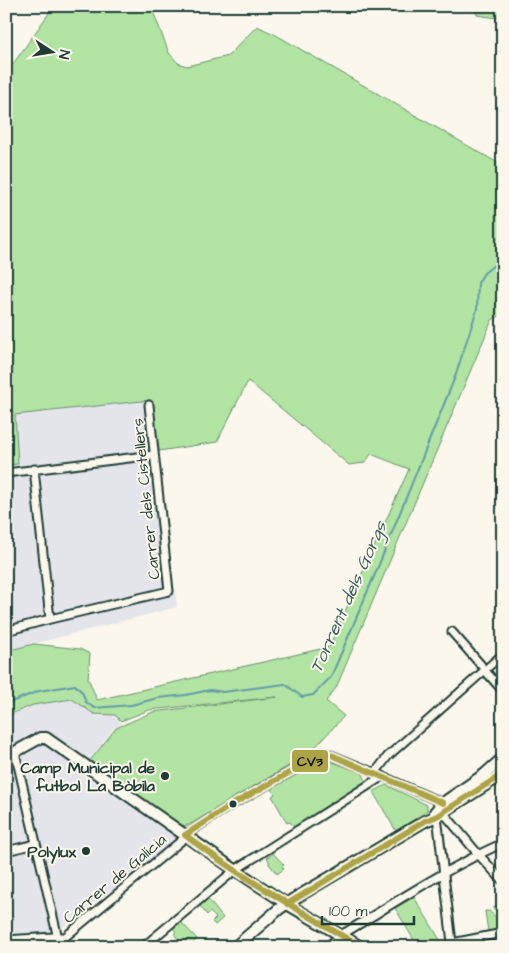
<svg xmlns="http://www.w3.org/2000/svg" width="509" height="953" viewBox="0 0 509 953" font-family="'Architects Daughter',sans-serif">
  <style>
    .built { fill: #e4e4eb }
    .green { fill: #b1e3a3; stroke: #68906c }
    .lines { fill: none; stroke-linecap: round; stroke-linejoin: round }
    .stream { stroke: #639ca5; stroke-width: 2 }
    .street-casing { stroke: #1f3d34; stroke-width: 11 }
    .secondary-casing { stroke: #1f3d34; stroke-width: 14 }
    .street { stroke: #fbf7ec; stroke-width: 7 }
    .secondary { stroke: #fbf7ec; stroke-width: 10 }
    .bus-1-casing { stroke: #fbf7ec; stroke-width: 10 }
    .bus-1 { stroke: #ada446; stroke-width: 6 }
    .poi-dot { fill: #1f3d34; stroke: #fbf7ec; stroke-width: 2 }
    .labels { text-anchor: middle; stroke-width: 4; stroke-linejoin: round; paint-order: stroke }
    .street-label { font-size: 16px; fill: #1f3d34; stroke: #fbf7ec }
    .poi-label { font-size: 16px; font-weight: bold; fill: #1f3d34; stroke: #fbf7ec; text-anchor: end }
    .water-label { font-size: 18px; font-style: italic; fill: #365d5a; stroke: #fbf7ec }
    .line-badge { stroke: #fbf7ec; stroke-width: 2 }
    .pale-badge-label { font-size: 14px; text-anchor: middle; font-weight: bold; fill: #111 }
  </style>
  <rect width="100%" height="100%" fill="#fbf7ec"/>
  <filter id="ink" filterUnits="userSpaceOnUse"><feTurbulence type="fractalNoise" baseFrequency=".02" numOctaves="2"/><feDisplacementMap in="SourceGraphic" scale="10" xChannelSelector="R" yChannelSelector="G"/><feConvolveMatrix kernelMatrix="1 2 1 2 8 2 1 2 1" color-interpolation-filters="sRGB"/></filter>
  <g filter="url(#ink)">
    <path class="built" d="M 151,400 L 159,451 L 177,607 L 6,651 L 6,465 L 18,464 L 14,415 Z
      M 72,699 L 94,714 L 115,715 L 122,724 L 114,728 L 80,773 L 183,836 L 54,934 L 6,938 L 6,716 L 33,705 Z"/>
    <path class="green" d="M 54,6 L 151,6 L 169,53 L 178,63 L 187,66 L 228,56 L 257,26 L 276,35 L 503,166 L 503,314 L 492,320 L 336,688 L 326,701 L 344,716 L 308,755 L 302,758 L 189,825 L 182,826 L 89,762 L 116,728 L 153,712 L 277,697 L 149,710 L 121,721 L 115,715 L 94,714 L 72,699 L 33,705 L 6,716 L 6,651 L 34,644 L 80,649 L 90,654 L 88,678 L 97,700 L 329,647 L 409,469 L 371,454 L 365,463 L 349,465 L 248,381 L 217,442 L 159,451 L 151,400 L 15,415 L 18,464 L 6,465 L 6,74 Z
      M 474,6 L 503,6 L 503,19 L 477,15 Z
      M 321,759 L 325,759 L 362,773 L 366,780 L 366,784 L 295,828 L 290,822 L 287,823 L 272,796 L 275,794 L 270,788 Z
      M 386,785 L 427,805 L 427,811 L 396,831 L 373,792 Z
      M 273,853 L 284,865 L 282,867 L 284,869 L 277,874 L 269,864 L 269,861 L 267,858 Z
      M 414,897 L 442,943 L 435,947 L 418,947 L 395,908 Z
      M 207,898 L 223,918 L 215,925 L 212,922 L 216,918 L 210,912 L 207,915 L 200,906 Z
      M 503,899 L 503,920 L 501,922 L 503,924 L 503,929 L 488,932 L 485,911 L 489,911 L 498,919 L 502,916 L 493,908 Z
      M 181,922 L 197,939 L 189,947 L 184,947 L 174,934 L 176,932 L 173,928 Z"/>
    <g class="lines">
      <path class="stream" d="M 6,704 L 39,691 L 75,685 L 82,692 L 86,702 L 94,708 L 131,705 L 158,698 L 186,695 L 210,690 L 223,692 L 285,684 L 302,697 L 313,695 L 331,677 L 378,567 L 455,377 L 477,309 L 478,283 L 484,273 L 503,258"/>
      <g class="street-casing">
        <path id="street" d="M 34,469 L 50,619
          M 6,473 L 154,455
          M 6,631 L 50,619 L 169,591 L 149,405
          M 452,632 L 481,665
          M 488,674 L 503,691
          M 15,752 L 60,947
          M 375,773 L 388,756 L 503,654
          M 443,812 L 478,854 L 503,881
          M 437,816 L 452,943
          M 185,835 L 233,804 L 323,754 L 329,754 L 375,773 L 443,803
          M 6,851 L 36,844
          M 6,940 L 53,937 L 65,937 L 187,836
          M 143,947 L 235,870 L 383,776
          M 327,947 L 341,935 C 393,904 447,868 503,843
          M 446,947 L 452,943 L 503,933"/>
      </g>
      <g class="secondary-casing">
        <path id="secondary" d="M 6,757 L 40,738 L 46,738 L 235,870 L 287,904 L 361,947
          M 435,812 L 443,803 L 485,774 L 503,758
          M 235,947 L 279,909 L 292,900 L 425,821 L 437,816 L 495,779 L 503,772"/>
      </g>
      <use href="#street" class="street"/>
      <use href="#secondary" class="secondary"/>
      <g class="bus-1-casing">
        <path id="bus-1" d="M 185,835 L 233,804 L 323,754 L 329,754 L 443,803
          M 185,835 C 240,877 301,911 361,947
          M 287,904 L 425,821 L 437,816 L 495,779 L 503,772"/>
      </g>
      <use href="#bus-1" class="bus-1"/>
    </g>
  </g>
  <g class="poi-dot">
    <circle cx="165" cy="776" r="5"/>
    <circle cx="233" cy="804" r="4.5"/>
    <circle cx="86" cy="851" r="5"/>
  </g>
  <g class="labels">
    <g class="street-label">
      <text transform="translate(145 499) rotate(-96)" y="6">Carrer dels Cistellers</text>
      <text transform="translate(114 878) rotate(-40)" y="6">Carrer de Galícia</text>
    </g>
    <g class="poi-label">
      <text x="155" y="773">Camp Municipal de<tspan x="155" dy="18">futbol La Bòbila</tspan></text>
      <text x="76" y="857">Polylux</text>
    </g>
    <g class="water-label">
      <text transform="translate(348 597) rotate(-66)" y="6">Torrent dels Gorgs</text>
    </g>
  </g>
  <rect class="line-badge" x="291" y="749" width="38" height="24" rx="5" fill="#ada446"/>
  <g class="pale-badge-label">
    <text x="310" y="766">CV3</text>
  </g>
  <rect width="509" height="953" fill="none" stroke="#fbf7ec" stroke-width="25"/>
  <rect x="12" y="12" width="484" height="928" fill="none" stroke="#1f3d34" stroke-width="2" filter="url(#ink)"/>
  <g transform="translate(52 52) rotate(102)" stroke="#fbf7ec" stroke-width="4" paint-order="stroke">
  <path d="M0-4L9 19L0 12L-9 19Z" fill="#1f3d34"/>
  <text y="-8" font-size="14" font-weight="bold" text-anchor="middle" fill="#1f3d34">N</text>
  </g>
  <path d="M322 916v8h92v-8" fill="none" stroke="#1f3d34" stroke-width="2.5"/>
  <text x="329" y="916" font-size="15" fill="#1f3d34" stroke="#fbf7ec" stroke-width="4" paint-order="stroke">100 m</text>
</svg>
